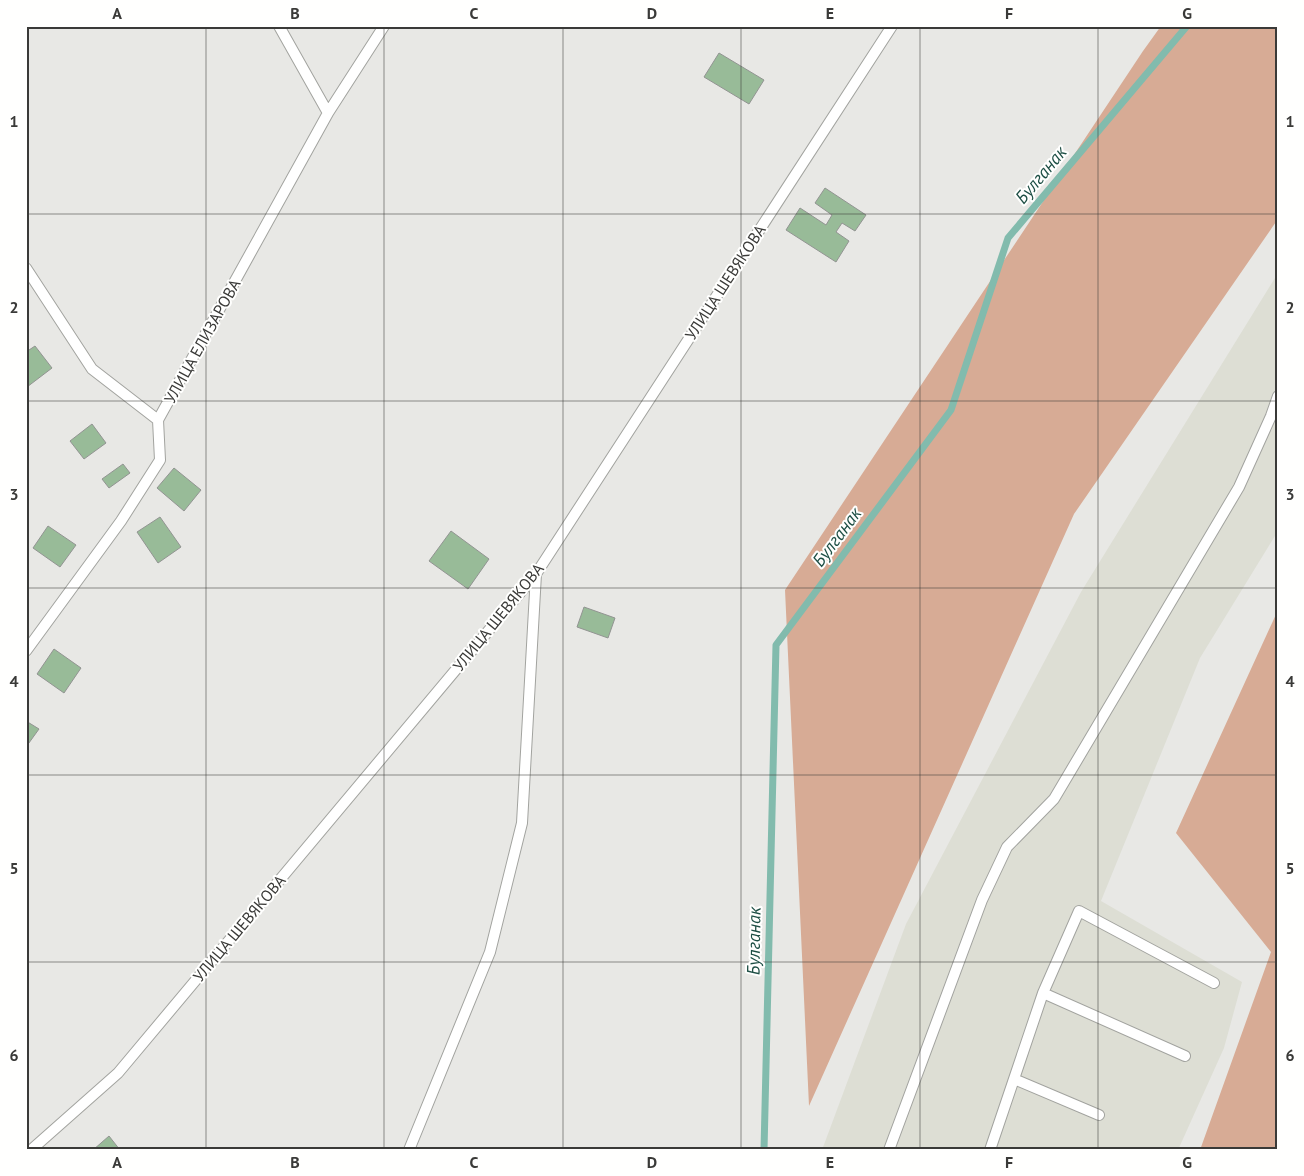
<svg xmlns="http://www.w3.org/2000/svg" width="1304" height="1176" viewBox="0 0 1304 1176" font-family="'PT Sans',sans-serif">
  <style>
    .built { fill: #ddded4 }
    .green { fill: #d7ab95 }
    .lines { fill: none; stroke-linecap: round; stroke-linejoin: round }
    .stream { stroke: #82bbad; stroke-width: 7 }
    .building { fill: #98bb98; stroke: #929492 }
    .service-casing { stroke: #a2a39f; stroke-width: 12 }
    .service { stroke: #fff; stroke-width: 10 }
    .grid { fill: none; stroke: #3a3a38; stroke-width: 1; stroke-opacity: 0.55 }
    .labels { text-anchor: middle; stroke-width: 4; stroke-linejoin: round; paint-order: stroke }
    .street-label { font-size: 16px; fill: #3a3a38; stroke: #fffffe }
    .water-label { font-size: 18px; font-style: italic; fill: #1e4f45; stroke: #fffffe }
    .neatline { fill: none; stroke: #3a3a38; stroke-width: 2 }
    .grid-label { font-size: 16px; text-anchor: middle; font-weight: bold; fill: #3a3a38 }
  </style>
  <rect width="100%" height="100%" fill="#e8e8e5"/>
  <path class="built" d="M 1278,273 L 1278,531 L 1200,658 L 1101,901 L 1242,982 L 1224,1048 L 1178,1150 L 822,1150 L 906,924 L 1081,592 Z"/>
  <path class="green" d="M 1161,26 L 1278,26 L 1278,219 L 1074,514 L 809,1106 L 785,590 L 1143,51 Z
    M 1278,610 L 1278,1150 L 1200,1150 L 1271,952 L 1176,833 Z"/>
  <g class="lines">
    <path class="stream" d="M 764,1150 L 776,645 L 951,410 L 1008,238 L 1187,26"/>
  </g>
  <path class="building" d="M 719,53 L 764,80 L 749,104 L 704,77 Z
    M 825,188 L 866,215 L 855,231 L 842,223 L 836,232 L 849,241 L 836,262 L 786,230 L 800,208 L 826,225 L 832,215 L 815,203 Z
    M 35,346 L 52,368 L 27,387 L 26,352 Z
    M 92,424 L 106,443 L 84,459 L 70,441 Z
    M 123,464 L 130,473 L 109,488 L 102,479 Z
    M 174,468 L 201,490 L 184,511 L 157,488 Z
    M 160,517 L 181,547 L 158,563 L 137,532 Z
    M 48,526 L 76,545 L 60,567 L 33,548 Z
    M 451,531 L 489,559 L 468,589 L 429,561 Z
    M 584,607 L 615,618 L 608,638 L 577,627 Z
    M 54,649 L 81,668 L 64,693 L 37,674 Z
    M 26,721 L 39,729 L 26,747 Z
    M 109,1136 L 120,1150 L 93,1150 Z"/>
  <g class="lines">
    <g class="service-casing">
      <path id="service" d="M 279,26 L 328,113
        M 26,268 L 92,369 L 158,420
        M 26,651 L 121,521 L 160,460 L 158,420 L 328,113 L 384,26
        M 1043,993 L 1185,1056
        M 1014,1079 L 1099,1115
        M 31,1150 L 118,1073 L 536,574 L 892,26
        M 409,1150 L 490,952 L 522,823 L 536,574
        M 889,1150 L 982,900 L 1007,847 L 1054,799 L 1239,487 L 1271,416 L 1278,396
        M 990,1150 L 1043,993 L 1079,911 L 1214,983"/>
    </g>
    <use href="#service" class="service"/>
  </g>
  <path class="grid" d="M 206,26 L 206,1150M 384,26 L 384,1150M 563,26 L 563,1150M 741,26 L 741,1150M 920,26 L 920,1150M 1098,26 L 1098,1150M 26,214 L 1278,214M 26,401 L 1278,401M 26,588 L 1278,588M 26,775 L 1278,775M 26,962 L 1278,962"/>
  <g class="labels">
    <g class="street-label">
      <text transform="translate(725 282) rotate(-57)" y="6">УЛИЦА ШЕВЯКОВА</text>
      <text transform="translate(202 341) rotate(-61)" y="6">УЛИЦА ЕЛИЗАРОВА</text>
      <text transform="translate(498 617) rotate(-51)" y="6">УЛИЦА ШЕВЯКОВА</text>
      <text transform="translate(239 928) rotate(-50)" y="6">УЛИЦА ШЕВЯКОВА</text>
    </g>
    <g class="water-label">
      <text transform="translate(1041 175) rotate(-50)" y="6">Булганак</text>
      <text transform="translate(837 537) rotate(-53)" y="6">Булганак</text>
      <text transform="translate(754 941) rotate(-89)" y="6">Булганак</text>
    </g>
  </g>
  <rect width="1304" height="1176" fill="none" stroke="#fffffe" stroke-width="55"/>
  <rect x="28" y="28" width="1248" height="1120" class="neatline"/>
  <g class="grid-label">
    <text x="117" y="19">A</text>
    <text x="295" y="19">B</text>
    <text x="474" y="19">C</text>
    <text x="652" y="19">D</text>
    <text x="830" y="19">E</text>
    <text x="1009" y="19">F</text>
    <text x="1187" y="19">G</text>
    <text x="14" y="127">1</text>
    <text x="1290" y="127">1</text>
    <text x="14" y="313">2</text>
    <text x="1290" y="313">2</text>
    <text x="14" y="500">3</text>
    <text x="1290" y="500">3</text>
    <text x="14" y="687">4</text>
    <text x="1290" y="687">4</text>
    <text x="14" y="874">5</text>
    <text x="1290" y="874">5</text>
    <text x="14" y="1061">6</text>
    <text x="1290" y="1061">6</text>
    <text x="117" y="1168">A</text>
    <text x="295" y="1168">B</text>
    <text x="474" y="1168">C</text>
    <text x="652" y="1168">D</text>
    <text x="830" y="1168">E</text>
    <text x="1009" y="1168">F</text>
    <text x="1187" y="1168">G</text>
  </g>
</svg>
